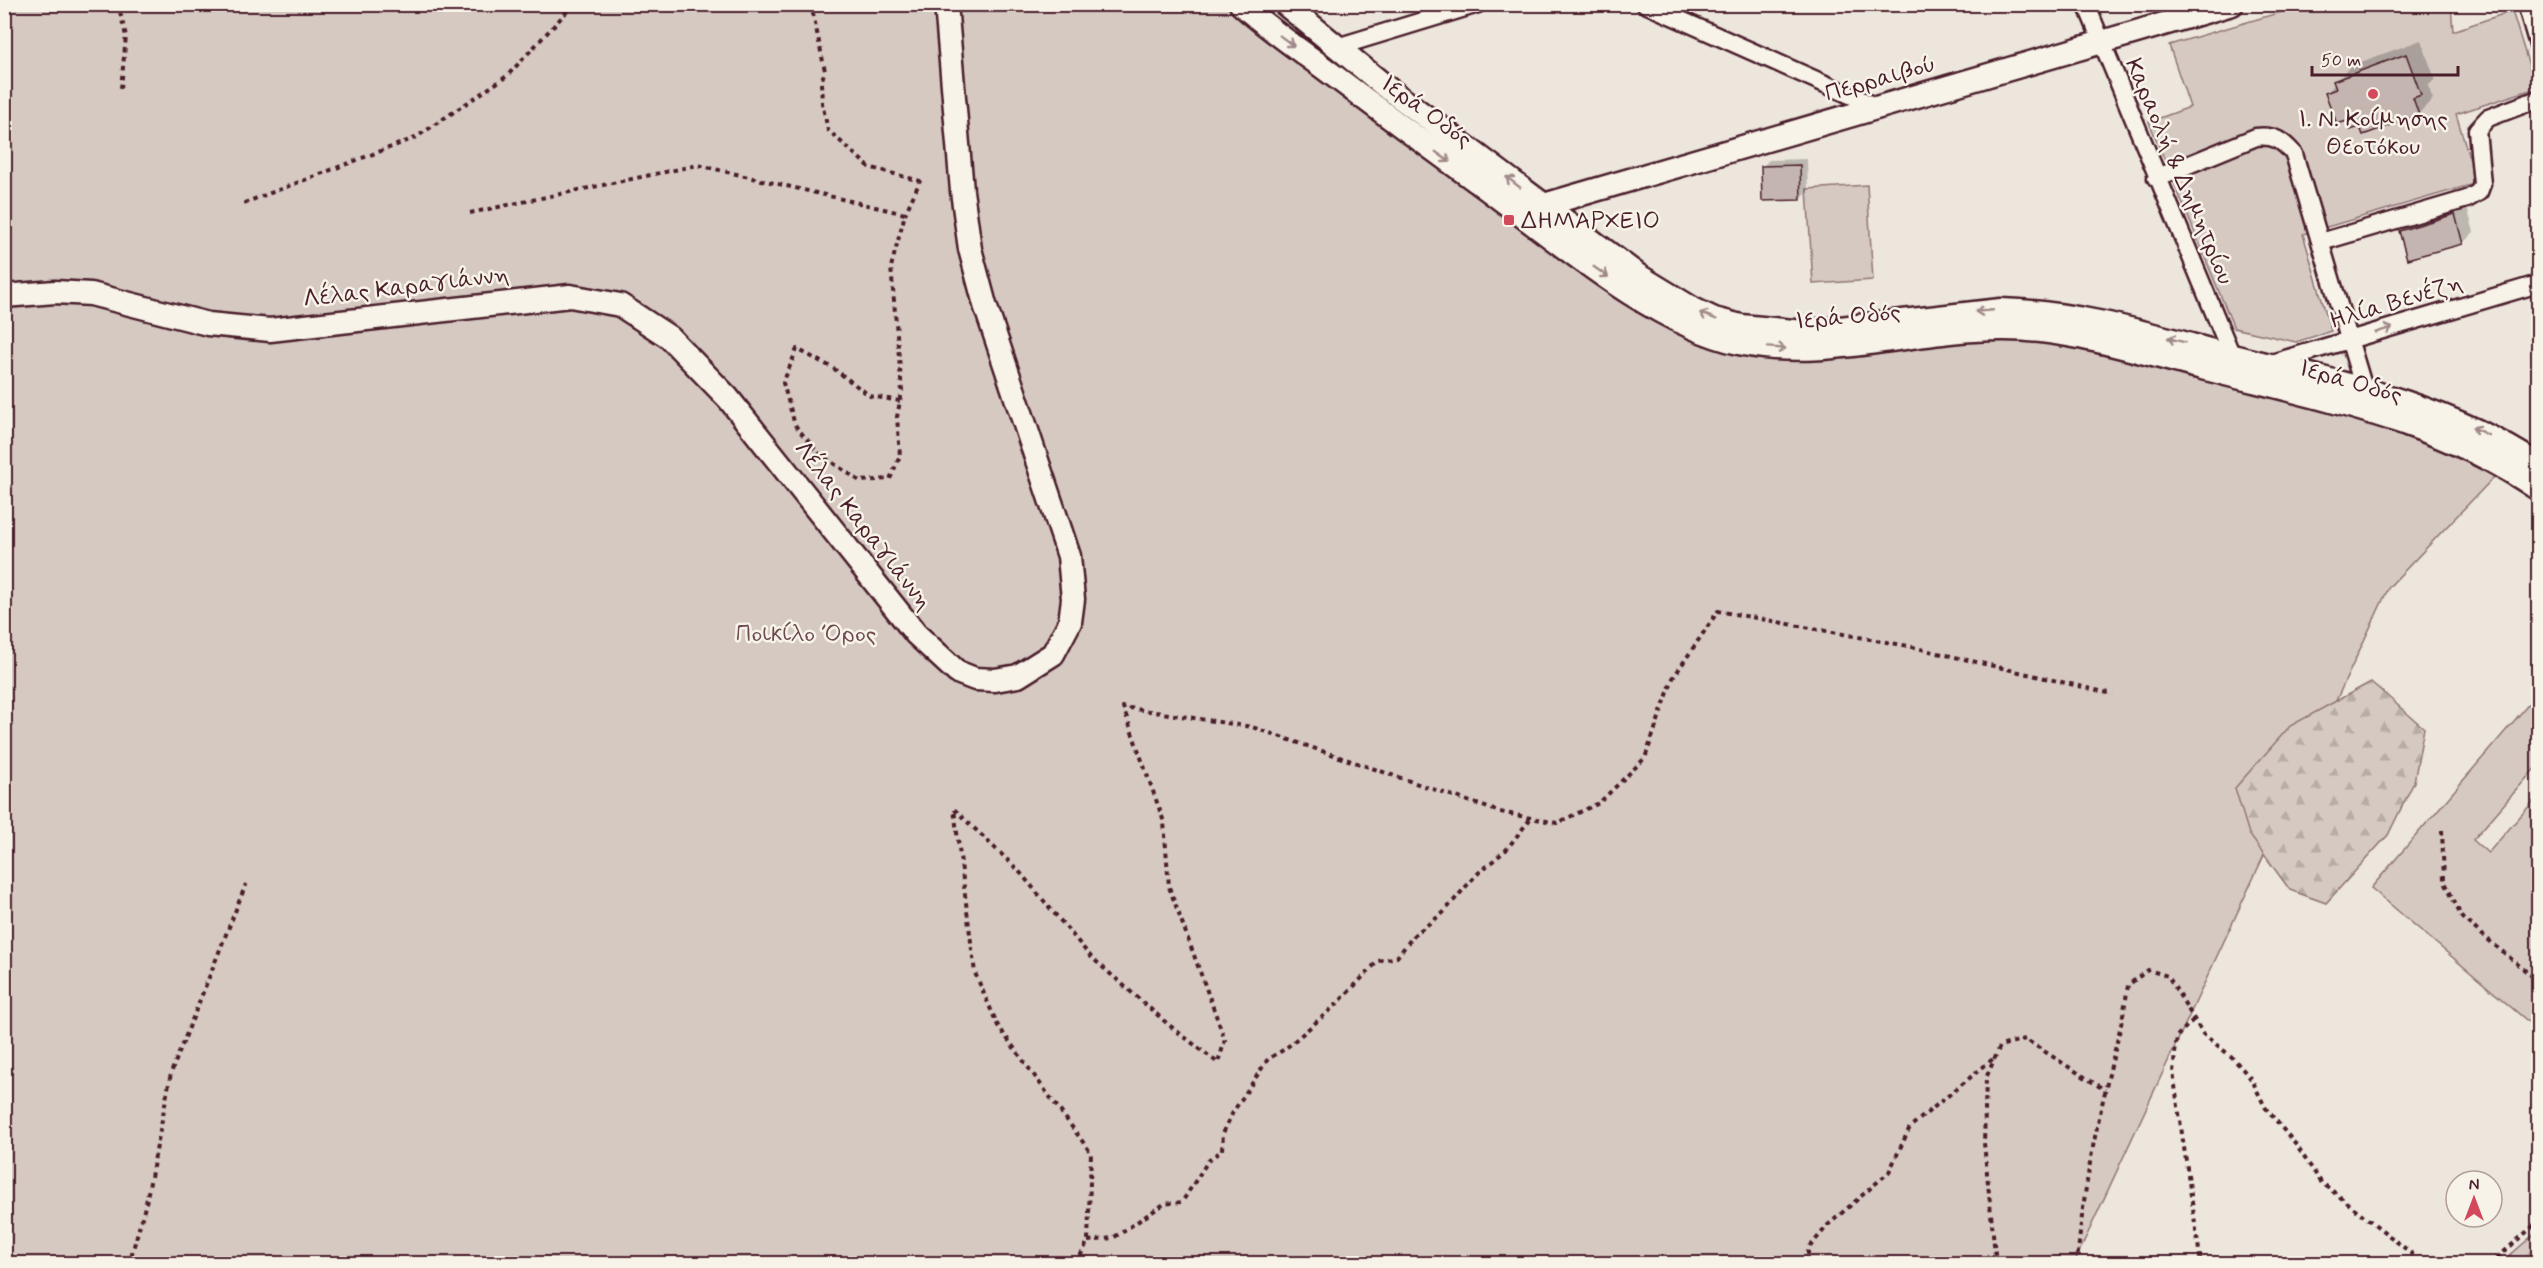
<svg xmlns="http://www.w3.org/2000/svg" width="2543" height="1268" viewBox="0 0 2543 1268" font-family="Mynerve,sans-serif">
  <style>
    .green { fill: #d5c9c2; stroke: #907476; stroke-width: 1.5 }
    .forest { fill: url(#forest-firs); stroke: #907476; stroke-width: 1.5 }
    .shadow { fill: #0003 }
    .building { fill: #c4b5b0; stroke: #4a1f2b; stroke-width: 1.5 }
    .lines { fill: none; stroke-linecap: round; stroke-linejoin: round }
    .street-casing { stroke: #4a1f2b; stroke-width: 21 }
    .secondary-casing { stroke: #4a1f2b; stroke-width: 27 }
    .path { stroke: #4a1f2b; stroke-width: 4; stroke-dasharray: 4.5 4.5; stroke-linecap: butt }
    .street { stroke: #f7f3e8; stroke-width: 16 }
    .secondary { stroke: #f7f3e8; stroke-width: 22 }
    .oneway { stroke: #a0898a }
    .poi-dot { fill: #d1495b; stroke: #f7f3e8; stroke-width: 2 }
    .labels { text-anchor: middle; stroke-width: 5; stroke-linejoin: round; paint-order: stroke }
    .street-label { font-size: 24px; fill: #4a1f2b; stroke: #f7f3e8 }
    .poi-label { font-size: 24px; fill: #4a1f2b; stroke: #f7f3e8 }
    .park-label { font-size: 24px; fill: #6d4a51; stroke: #f7f3e8 }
  </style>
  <defs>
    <pattern id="forest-firs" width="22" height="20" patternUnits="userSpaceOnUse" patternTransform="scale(1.5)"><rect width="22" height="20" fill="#d5c9c2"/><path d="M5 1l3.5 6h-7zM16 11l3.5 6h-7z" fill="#b8aca7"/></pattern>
  </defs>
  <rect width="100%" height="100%" fill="#ece6dd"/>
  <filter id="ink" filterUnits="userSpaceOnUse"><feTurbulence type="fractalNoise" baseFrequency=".0167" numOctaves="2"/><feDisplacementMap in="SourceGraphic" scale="12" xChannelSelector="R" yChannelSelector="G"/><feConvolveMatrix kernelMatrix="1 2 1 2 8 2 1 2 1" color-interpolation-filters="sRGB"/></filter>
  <g filter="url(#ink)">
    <path class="green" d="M 5,5 L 1232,5 L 1625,295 L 1901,349 L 1989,339 L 2046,340 L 2370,420 L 2498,473 L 2389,587 L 2074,1263 L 5,1264 Z
      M 2305,5 L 2451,5 L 2453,31 L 2512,11 L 2536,88 L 2456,114 L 2477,183 L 2303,234 L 2331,331 L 2296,342 L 2234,328 L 2149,122 L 2190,107 L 2169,45 Z
      M 1867,185 L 1873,280 L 1813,284 L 1807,189 Z
      M 2538,693 L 2538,765 L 2473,840 L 2488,853 L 2538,796 L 2538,1030 L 2371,888 Z"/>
    <path class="forest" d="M 2371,682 L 2424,728 L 2414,782 L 2388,835 L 2326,903 L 2290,890 L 2249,834 L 2235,788 L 2290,726 Z
      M 2538,1231 L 2538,1263 L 2501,1263 Z"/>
    <path class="shadow" d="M 2421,40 L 2435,79 L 2428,86 L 2433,99 L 2418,114 L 2360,125 L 2348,119 L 2327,93 L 2350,66 Z
      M 1807,159 L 1808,192 L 1801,199 L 1762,167 L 1769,160 Z
      M 2466,204 L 2474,232 L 2463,243 L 2408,258 L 2400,231 L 2411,220 Z"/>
    <path class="building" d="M 2406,54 L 2421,95 L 2413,98 L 2419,115 L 2363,135 L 2360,127 L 2350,130 L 2347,121 L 2337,124 L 2325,93 L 2336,89 L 2333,81 Z
      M 1800,165 L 1801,200 L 1762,201 L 1761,166 Z
      M 2455,214 L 2463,244 L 2407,259 L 2399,231 Z"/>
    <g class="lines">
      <g class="street-casing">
        <path id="street" d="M 1645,4 L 1877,107
          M 2086,4 L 2232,356
          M 2526,4 L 2538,45
          M 1337,47 L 1478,4
          M 2156,178 L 2256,137 C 2274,135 2282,140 2294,154 L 2364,389
          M 2321,242 L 2467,199 L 2479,192 L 2482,184 L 2477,130 L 2488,118 L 2538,99
          M 2268,364 L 2538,284"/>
      </g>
      <g class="secondary-casing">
        <path id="secondary" d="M 1241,4 C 1266,27 1294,46 1321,66 C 1375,107 1429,147 1483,186 C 1554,238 1654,325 1739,343 C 1828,362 1916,328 2005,329 C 2072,329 2137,352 2202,368 C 2317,398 2439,420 2538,489
          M 1285,4 L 1386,87 L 1639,276 L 1693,309 L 1714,319 L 1741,326 L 1804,332 L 2001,310 C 2081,312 2156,336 2232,356 C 2338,382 2446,404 2538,465
          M 1544,205 L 2232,4
          M 4,296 L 55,292 L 91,294 L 208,324 L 270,330 L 570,296 L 620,305 L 669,337 L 728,398 L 916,634 L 957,672 L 975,679 L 995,680 L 1018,676 L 1053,654 L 1070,622 L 1073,599 L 1069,556 L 985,305 L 970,249 L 962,191 L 946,4"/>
      </g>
      <path class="path" d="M 118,4 L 126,36 L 121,88
        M 811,4 L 825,71 L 821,82 L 822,103 L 828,130 L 869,167 L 920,181 L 905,214
        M 244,203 L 415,138 L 507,76 L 574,4
        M 470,213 L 698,165 L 905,214 L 891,267 L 902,391 L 897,417 L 900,456 L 890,479 L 860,481 L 818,453 L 795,425 L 783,383 L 797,349 L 833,368 L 870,396 L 900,401
        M 2442,830 L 2444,880 L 2462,918 L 2538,981
        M 2193,1020 L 2177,1036 L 2173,1072 L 2201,1264
        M 1088,1241 L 1113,1238 L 1164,1204 L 1182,1202 L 1208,1161 L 1222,1150 L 1223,1133 L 1233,1112 L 1268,1059 L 1285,1049 L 1336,1005 L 1378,961 L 1397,957 L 1414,935 L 1443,913 L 1476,875 L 1506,850 L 1531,818
        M 129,1264 L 146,1203 L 171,1073 L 246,884
        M 1076,1264 L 1088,1241 L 1091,1153 L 998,1026 L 975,973 L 954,809 L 1018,870 L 1091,957 L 1169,1025 L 1218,1063 L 1225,1040 L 1169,887 L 1164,822 L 1123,707 L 1252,727 L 1500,812 L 1557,823 L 1599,803 L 1645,758 L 1673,678 L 1718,611 L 1908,646 L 2113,694
        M 1808,1264 L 1808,1249 L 1828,1225 L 1889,1172 L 1910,1127 L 1994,1058
        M 1996,1264 L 1984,1143 L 1986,1078 L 2000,1046 L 2025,1039 L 2105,1090
        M 2077,1264 C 2082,1205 2091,1149 2105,1092 C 2113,1054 2123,1024 2128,985 L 2148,970 L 2168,976 L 2203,1034 L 2232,1057 L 2252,1080 L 2265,1107 L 2296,1145 L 2321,1182 L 2411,1253 L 2414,1264
        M 2490,1264 L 2538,1222"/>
      <use href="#street" class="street"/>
      <use href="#secondary" class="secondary"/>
    </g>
    <defs><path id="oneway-shaft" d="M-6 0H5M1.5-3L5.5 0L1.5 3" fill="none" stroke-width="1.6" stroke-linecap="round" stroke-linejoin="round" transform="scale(1.5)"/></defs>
    <g class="oneway">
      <use href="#oneway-shaft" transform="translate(1287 41) rotate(37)"/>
      <use href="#oneway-shaft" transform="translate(1443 157) rotate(36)"/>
      <use href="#oneway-shaft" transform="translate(1513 182) rotate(-142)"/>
      <use href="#oneway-shaft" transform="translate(1601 272) rotate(35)"/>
      <use href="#oneway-shaft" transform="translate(1984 311) rotate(175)"/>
      <use href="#oneway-shaft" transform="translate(1708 316) rotate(-158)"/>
      <use href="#oneway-shaft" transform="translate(2384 330) rotate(-17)"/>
      <use href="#oneway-shaft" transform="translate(2176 340) rotate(-165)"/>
      <use href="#oneway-shaft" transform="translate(1777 348) rotate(4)"/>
      <use href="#oneway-shaft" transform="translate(2480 431) rotate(-153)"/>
    </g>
  </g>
  <g class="poi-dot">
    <circle cx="2373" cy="94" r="6"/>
    <rect x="1503" y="214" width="12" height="12" rx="3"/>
  </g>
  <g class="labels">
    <g class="street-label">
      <text transform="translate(1880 78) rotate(-16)" y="8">Περραιβού</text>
      <text transform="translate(1427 111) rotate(36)" y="8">Ιερά Οδός</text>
      <text transform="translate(2180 171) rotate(67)" y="8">Καραολή &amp; Δημητρίου</text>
      <text transform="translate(406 286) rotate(-7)" y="8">Λέλας Καραγιάννη</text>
      <text transform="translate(2396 301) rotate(-17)" y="8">Ηλία Βενέζη</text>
      <text transform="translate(1848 316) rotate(-5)" y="8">Ιερά Οδός</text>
      <text transform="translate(2351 381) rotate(16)" y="8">Ιερά Οδός</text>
      <text transform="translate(864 525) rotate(52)" y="8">Λέλας Καραγιάννη</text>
    </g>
    <g class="poi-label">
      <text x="2373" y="126">Ι. Ν. Κοίμησης<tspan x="2373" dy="28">Θεοτόκου</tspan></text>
      <text x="1521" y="228" text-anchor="start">ΔΗΜΑΡΧΕΙΟ</text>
    </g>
    <g class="park-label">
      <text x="806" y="641">Ποικίλο Όρος</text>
    </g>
  </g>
  <rect width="2543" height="1268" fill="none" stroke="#f7f3e8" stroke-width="24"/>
  <rect x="12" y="12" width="2519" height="1244" fill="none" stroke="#4a1f2b" stroke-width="2" filter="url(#ink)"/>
  <g transform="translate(2474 1199)"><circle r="28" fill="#f7f3e8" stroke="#b29e9c" stroke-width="1.5"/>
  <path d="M0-4.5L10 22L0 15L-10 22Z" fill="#d1495b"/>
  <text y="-9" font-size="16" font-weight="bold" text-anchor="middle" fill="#4a1f2b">N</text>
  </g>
  <path d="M2312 66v9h146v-9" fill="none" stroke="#4a1f2b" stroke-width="3"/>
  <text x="2321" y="66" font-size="18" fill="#4a1f2b" stroke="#f7f3e8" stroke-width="4.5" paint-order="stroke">50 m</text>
</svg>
